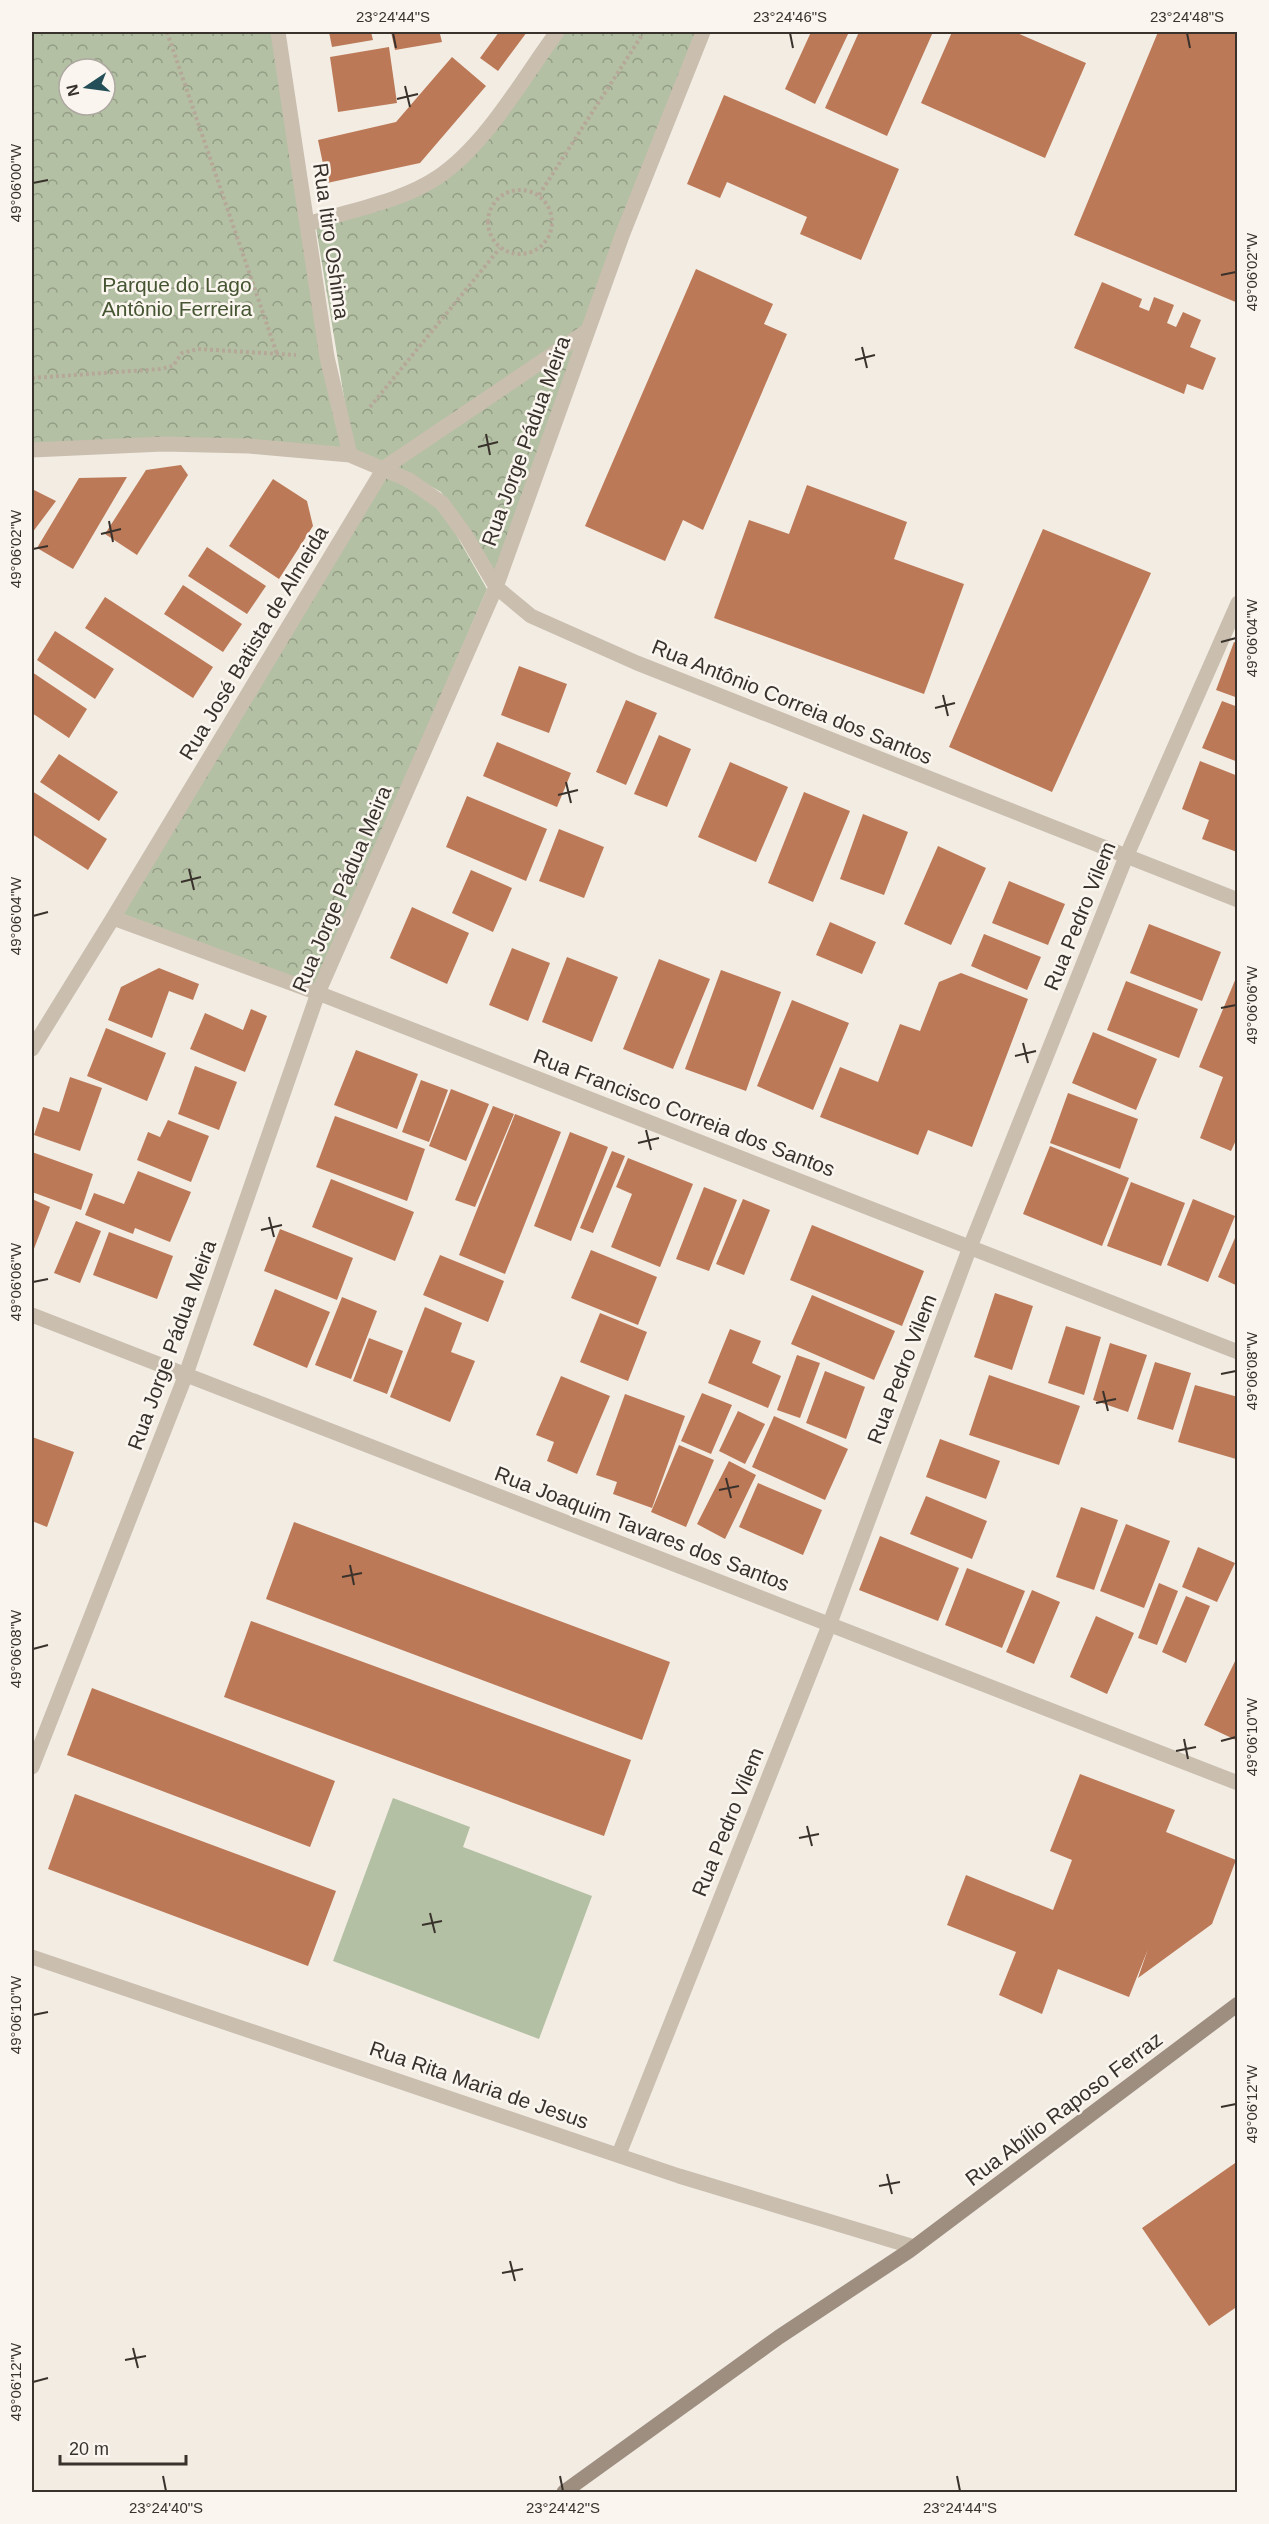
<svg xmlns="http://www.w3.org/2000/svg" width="1269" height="2524" viewBox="0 0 1269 2524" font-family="Arial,sans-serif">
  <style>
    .grass { fill: #b4c0a3 }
    .park { fill: url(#park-crowns); fill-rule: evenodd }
    .building { fill: #bc7957 }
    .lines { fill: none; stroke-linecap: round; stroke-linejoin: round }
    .path { stroke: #b5a899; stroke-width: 4; stroke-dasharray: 3 3; stroke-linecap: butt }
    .street { stroke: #cabeaf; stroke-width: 15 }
    .secondary { stroke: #9d8e80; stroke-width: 15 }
    .ticks { fill: none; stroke: #39322c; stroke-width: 2 }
    .labels { text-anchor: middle; stroke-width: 5; stroke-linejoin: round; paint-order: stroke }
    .street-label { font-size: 21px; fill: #39322c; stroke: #faf6ef }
    .park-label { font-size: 21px; fill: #455532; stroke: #faf6ef }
    .neatline { fill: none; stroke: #39322c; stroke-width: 2 }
    .ticks-label { font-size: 15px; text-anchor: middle; fill: #39322c }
  </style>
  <defs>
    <pattern id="park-crowns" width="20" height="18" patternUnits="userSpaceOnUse" patternTransform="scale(1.5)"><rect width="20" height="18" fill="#b4c0a3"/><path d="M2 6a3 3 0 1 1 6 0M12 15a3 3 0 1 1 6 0" fill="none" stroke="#939d85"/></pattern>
  </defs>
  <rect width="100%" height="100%" fill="#f2ece3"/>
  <path class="grass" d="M 393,1798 L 470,1827 L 463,1847 L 592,1896 L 539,2039 L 333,1961 Z"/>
  <path class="park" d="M 32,32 L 280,32 L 350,455 L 163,444 L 32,454 ZM 69,69 L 105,69 L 105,105 L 69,105 Z
    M 564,32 L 694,32 L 697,43 L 583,326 L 381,464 L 353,452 L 315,221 L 408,195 L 513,106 Z
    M 576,346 L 496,573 L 441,492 L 396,467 Z
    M 387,476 L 432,502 L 453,529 L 487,589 L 316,986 L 123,914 Z"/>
  <path class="building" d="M 329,32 L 371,32 L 373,40 L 332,47 Z
    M 391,32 L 445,32 L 445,33 L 440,34 L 442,42 L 395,50 Z
    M 499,32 L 527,32 L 498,71 L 480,58 Z
    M 811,32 L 849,32 L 815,104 L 785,89 Z
    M 859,32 L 933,32 L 887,136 L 825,108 Z
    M 952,32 L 1015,32 L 1086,63 L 1045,158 L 921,103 Z
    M 1158,32 L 1238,32 L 1238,303 L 1074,235 Z
    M 389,47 L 397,103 L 338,112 L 330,57 Z
    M 452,57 L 486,86 L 420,163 L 327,183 L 318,140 L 396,122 Z
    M 724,95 L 899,169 L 861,260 L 800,234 L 807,217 L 727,182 L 720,198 L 687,184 Z
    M 696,269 L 773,304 L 764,324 L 787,334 L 703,530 L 683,520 L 665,561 L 585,526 Z
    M 1102,282 L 1142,299 L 1139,307 L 1149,311 L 1154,297 L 1174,305 L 1167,323 L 1176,327 L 1183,312 L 1201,320 L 1190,347 L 1216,358 L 1203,390 L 1187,384 L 1184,394 L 1074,348 Z
    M 181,465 L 188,475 L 137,555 L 105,534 L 146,470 Z
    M 127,477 L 73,569 L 37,548 L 79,478 Z
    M 273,479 L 307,501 L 313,526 L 279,579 L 229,546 Z
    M 807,485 L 907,522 L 894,559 L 964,584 L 924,694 L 714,618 L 749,520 L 789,534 Z
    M 32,489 L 56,501 L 32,533 Z
    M 1043,529 L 1151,573 L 1052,792 L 949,747 Z
    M 207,547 L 266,586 L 247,614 L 188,576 Z
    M 183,585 L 242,624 L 223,652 L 164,614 Z
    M 105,597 L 213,667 L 193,698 L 85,628 Z
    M 55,631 L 114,669 L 95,699 L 37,660 Z
    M 1234,642 L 1238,643 L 1238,698 L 1216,690 Z
    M 519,666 L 567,684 L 549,733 L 501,715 Z
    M 32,672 L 87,709 L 69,738 L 32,713 Z
    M 626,700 L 657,713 L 626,785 L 596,772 Z
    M 1222,701 L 1238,707 L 1238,762 L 1202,748 Z
    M 659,735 L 691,749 L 667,807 L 634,794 Z
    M 497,742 L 571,773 L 557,807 L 483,776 Z
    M 59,754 L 118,792 L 99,821 L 40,782 Z
    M 1200,761 L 1238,776 L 1237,852 L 1202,839 L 1209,820 L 1182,809 Z
    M 730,762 L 788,787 L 756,862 L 698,837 Z
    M 32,791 L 107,839 L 88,870 L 32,834 Z
    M 804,792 L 850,811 L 813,902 L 768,883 Z
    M 467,796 L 547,829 L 526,881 L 446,847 Z
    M 863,814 L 908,832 L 884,895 L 840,879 Z
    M 559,829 L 604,847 L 584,898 L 539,881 Z
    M 938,846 L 986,868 L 951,945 L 904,924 Z
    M 471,870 L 512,888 L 493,932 L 452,913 Z
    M 1009,881 L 1065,904 L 1048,945 L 992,923 Z
    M 412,907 L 469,933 L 447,984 L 390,958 Z
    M 830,922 L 876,942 L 862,974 L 816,955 Z
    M 1149,924 L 1221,952 L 1202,1001 L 1130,973 Z
    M 984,934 L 1041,957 L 1027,990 L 971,966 Z
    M 512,948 L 550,963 L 528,1021 L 489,1005 Z
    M 567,957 L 618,977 L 592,1042 L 542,1022 Z
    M 659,959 L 710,979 L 673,1069 L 623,1049 Z
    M 159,968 L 199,984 L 193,1000 L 169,991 L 152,1038 L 108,1020 L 121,987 Z
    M 721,970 L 781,992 L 746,1091 L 685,1069 Z
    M 961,973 L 1028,999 L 972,1147 L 928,1130 L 918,1155 L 820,1117 L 840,1067 L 878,1082 L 900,1024 L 920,1031 L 939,982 Z
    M 1238,973 L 1238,1136 L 1231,1151 L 1200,1138 L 1223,1077 L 1199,1067 Z
    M 1126,981 L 1198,1009 L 1179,1058 L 1107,1030 Z
    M 792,1000 L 849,1023 L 813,1110 L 757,1086 Z
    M 251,1009 L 267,1016 L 245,1072 L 190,1049 L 205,1013 L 243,1030 Z
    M 106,1028 L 166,1053 L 147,1101 L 87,1076 Z
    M 1093,1032 L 1157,1059 L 1136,1110 L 1072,1083 Z
    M 356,1050 L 418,1074 L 397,1129 L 334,1105 Z
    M 195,1066 L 237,1082 L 219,1130 L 178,1114 Z
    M 70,1077 L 102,1088 L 80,1151 L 34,1135 L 43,1107 L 59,1112 Z
    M 421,1080 L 448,1090 L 429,1142 L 402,1132 Z
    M 451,1089 L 489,1104 L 466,1161 L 429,1146 Z
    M 1068,1093 L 1138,1119 L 1120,1169 L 1050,1143 Z
    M 493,1106 L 514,1114 L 475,1207 L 455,1200 Z
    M 515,1114 L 561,1132 L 505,1274 L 459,1255 Z
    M 335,1116 L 425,1149 L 407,1201 L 316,1167 Z
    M 168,1120 L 209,1136 L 191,1182 L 137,1160 L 148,1132 L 160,1137 Z
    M 570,1132 L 608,1147 L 571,1241 L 534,1226 Z
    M 1050,1146 L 1129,1178 L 1102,1246 L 1023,1214 Z
    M 612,1151 L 625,1156 L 593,1233 L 580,1228 Z
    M 32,1152 L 93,1174 L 81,1210 L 32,1192 Z
    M 628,1158 L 693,1184 L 660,1267 L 611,1247 L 632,1194 L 616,1187 Z
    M 138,1171 L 191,1192 L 170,1242 L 135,1228 L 133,1234 L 85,1215 L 94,1193 L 124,1204 Z
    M 331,1179 L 414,1212 L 395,1261 L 312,1227 Z
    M 1131,1182 L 1185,1203 L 1161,1266 L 1107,1246 Z
    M 704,1187 L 737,1200 L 709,1271 L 676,1259 Z
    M 32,1199 L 50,1207 L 32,1254 Z
    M 743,1199 L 770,1210 L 744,1275 L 716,1264 Z
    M 1193,1199 L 1235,1216 L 1208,1282 L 1167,1265 Z
    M 76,1221 L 101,1231 L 80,1283 L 54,1273 Z
    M 812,1225 L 924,1271 L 902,1326 L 790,1280 Z
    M 280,1229 L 353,1258 L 337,1300 L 264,1271 Z
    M 1238,1231 L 1238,1286 L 1218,1277 Z
    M 109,1232 L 173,1256 L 157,1299 L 93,1275 Z
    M 591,1250 L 657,1277 L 638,1325 L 571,1298 Z
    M 440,1255 L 504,1281 L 488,1322 L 423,1295 Z
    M 275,1289 L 330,1312 L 307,1368 L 253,1345 Z
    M 995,1293 L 1033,1306 L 1012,1370 L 974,1357 Z
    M 812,1295 L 895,1331 L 874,1380 L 791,1344 Z
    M 342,1297 L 377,1311 L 351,1379 L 315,1365 Z
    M 425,1307 L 462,1323 L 451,1352 L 475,1361 L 450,1422 L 390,1397 Z
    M 600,1313 L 647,1332 L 628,1381 L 580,1362 Z
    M 1066,1326 L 1101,1337 L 1084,1395 L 1048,1383 Z
    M 730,1329 L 761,1341 L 752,1363 L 781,1376 L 768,1408 L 708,1383 Z
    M 369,1338 L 403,1351 L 387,1394 L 353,1381 Z
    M 1110,1343 L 1147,1355 L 1128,1412 L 1093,1400 Z
    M 797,1355 L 820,1363 L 800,1418 L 777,1410 Z
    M 1155,1362 L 1191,1373 L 1173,1430 L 1137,1419 Z
    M 825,1371 L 865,1387 L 846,1439 L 806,1423 Z
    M 989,1375 L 1080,1406 L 1059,1465 L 969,1435 Z
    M 561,1376 L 610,1396 L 577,1474 L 547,1461 L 554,1442 L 536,1435 Z
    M 1195,1385 L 1238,1397 L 1236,1459 L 1178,1442 Z
    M 702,1393 L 732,1405 L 711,1454 L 681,1441 Z
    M 625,1394 L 685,1416 L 652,1508 L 613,1494 L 617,1482 L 596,1475 Z
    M 738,1411 L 765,1424 L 745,1464 L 719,1451 Z
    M 774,1416 L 848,1449 L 825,1500 L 752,1467 Z
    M 32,1437 L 74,1452 L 47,1527 L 32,1521 Z
    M 940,1439 L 1000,1461 L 986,1499 L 926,1477 Z
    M 679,1445 L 714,1460 L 686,1527 L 651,1512 Z
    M 729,1461 L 756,1475 L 725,1539 L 697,1524 Z
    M 758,1483 L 822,1510 L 803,1555 L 739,1527 Z
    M 926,1496 L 987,1521 L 972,1559 L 910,1534 Z
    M 1081,1507 L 1118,1520 L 1094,1590 L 1056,1577 Z
    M 294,1522 L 670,1662 L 642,1740 L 266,1599 Z
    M 1126,1524 L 1170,1541 L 1144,1608 L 1100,1591 Z
    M 880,1536 L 959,1568 L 938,1621 L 859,1590 Z
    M 1198,1547 L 1235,1563 L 1217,1602 L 1182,1587 Z
    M 967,1568 L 1025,1591 L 1002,1648 L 945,1625 Z
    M 1159,1583 L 1178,1591 L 1157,1645 L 1138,1638 Z
    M 1032,1590 L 1060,1602 L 1034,1664 L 1006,1652 Z
    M 1186,1596 L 1210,1606 L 1186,1663 L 1162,1652 Z
    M 1096,1616 L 1134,1633 L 1107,1694 L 1070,1677 Z
    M 251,1621 L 631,1760 L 604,1836 L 224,1697 Z
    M 1238,1655 L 1238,1741 L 1204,1725 Z
    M 92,1688 L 335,1781 L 310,1847 L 67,1755 Z
    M 1080,1774 L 1175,1810 L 1166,1832 L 1236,1860 L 1212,1924 L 1138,1978 L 1148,1949 L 1129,1997 L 1058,1969 L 1042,2014 L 999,1995 L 1016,1952 L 947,1925 L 966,1875 L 1053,1910 L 1072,1860 L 1050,1851 Z
    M 75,1794 L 336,1891 L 308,1966 L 48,1869 Z
    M 1238,2161 L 1238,2306 L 1209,2326 L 1142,2228 Z"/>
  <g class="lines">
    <path class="path" d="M 167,32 L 277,354
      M488 222a32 32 0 1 1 64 0a32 32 0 1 1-64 0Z
      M 539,195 L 644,32
      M 32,378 L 160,369 L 173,366 L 182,353 L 198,349 L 296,355
      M 370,407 L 500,248"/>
    <path class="street" d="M 278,32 L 327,357 L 350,455
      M 308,224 C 350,210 401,202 438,177 C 486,145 523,78 557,32
      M 32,450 L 163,444 L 249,446 L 350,455 L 409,480 L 442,503 L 466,536 L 496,587 L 531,616 L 637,663 L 1238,900
      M 113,918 L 318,993 L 1238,1352
      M 32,1049 L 113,918 L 384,468 L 587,331
      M 32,1315 L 1238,1783
      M 32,1767 L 185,1377 L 318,993 L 496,587 L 623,233 L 703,32
      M 32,1957 L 679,2176 L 914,2247
      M 619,2154 L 830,1623 L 970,1247 L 1126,857 L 1238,603"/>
    <path class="secondary" d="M 564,2492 L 779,2337 L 909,2251 L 1238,2004"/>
  </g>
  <path class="ticks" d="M 393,33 L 396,48M 790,33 L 793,48M 1187,33 L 1190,48M 405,86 L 410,107M 397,99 L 418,94M 33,183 L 48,180M 1221,275 L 1236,272M 862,347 L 867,368M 855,360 L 875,355M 486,434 L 490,455M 478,447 L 498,442M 109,521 L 113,542M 101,534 L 121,529M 33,549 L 48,546M 1221,642 L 1236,638M 943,695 L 948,716M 935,708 L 955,703M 566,782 L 571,803M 558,795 L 578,790M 189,869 L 194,890M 181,882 L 201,877M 33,916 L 48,912M 1221,1008 L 1236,1005M 1023,1043 L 1028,1063M 1015,1056 L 1036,1051M 646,1130 L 651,1150M 638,1143 L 659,1138M 269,1217 L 274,1237M 261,1230 L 282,1225M 33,1282 L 48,1279M 1221,1374 L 1236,1371M 1103,1391 L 1108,1411M 1096,1403 L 1116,1399M 726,1478 L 731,1498M 719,1490 L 739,1486M 350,1565 L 354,1585M 342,1577 L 362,1573M 33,1649 L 48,1645M 1184,1739 L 1188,1759M 1221,1741 L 1236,1737M 1176,1751 L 1196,1747M 807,1826 L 812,1846M 799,1838 L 819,1834M 430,1913 L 435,1933M 422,1925 L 442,1921M 33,2015 L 48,2012M 1221,2107 L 1236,2104M 887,2174 L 892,2194M 879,2186 L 900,2182M 510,2261 L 515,2281M 502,2273 L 523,2269M 133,2348 L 138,2368M 125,2360 L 146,2356M 33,2382 L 48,2378M 163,2476 L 166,2491M 560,2476 L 563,2491M 957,2476 L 960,2491"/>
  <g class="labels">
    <g class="street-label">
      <text transform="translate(331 241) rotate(82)" y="7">Rua Itiro Oshima</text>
      <text transform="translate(526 441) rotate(-70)" y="7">Rua Jorge Pádua Meira</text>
      <text transform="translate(254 643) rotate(-59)" y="7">Rua José Batista de Almeida</text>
      <text transform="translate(792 702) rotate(22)" y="7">Rua Antônio Correia dos Santos</text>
      <text transform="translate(342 889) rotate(-67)" y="7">Rua Jorge Pádua Meira</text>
      <text transform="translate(1080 916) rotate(-68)" y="7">Rua Pedro Vilem</text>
      <text transform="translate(684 1113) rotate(21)" y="7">Rua Francisco Correia dos Santos</text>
      <text transform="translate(172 1345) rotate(-70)" y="7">Rua Jorge Pádua Meira</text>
      <text transform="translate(902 1369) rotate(-69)" y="7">Rua Pedro Vilem</text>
      <text transform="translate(642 1529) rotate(21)" y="7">Rua Joaquim Tavares dos Santos</text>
      <text transform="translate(728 1822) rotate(-68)" y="7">Rua Pedro Vilem</text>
      <text transform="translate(479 2085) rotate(19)" y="7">Rua Rita Maria de Jesus</text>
      <text transform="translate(1064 2109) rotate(-37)" y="7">Rua Abílio Raposo Ferraz</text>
    </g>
    <g class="park-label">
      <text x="177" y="292">Parque do Lago<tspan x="177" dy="24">Antônio Ferreira</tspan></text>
    </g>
  </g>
  <rect width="1269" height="2524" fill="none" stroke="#faf6ef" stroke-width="66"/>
  <g transform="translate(87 87) rotate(257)"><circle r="28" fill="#faf6ef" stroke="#ada8a1" stroke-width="1.5"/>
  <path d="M0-4.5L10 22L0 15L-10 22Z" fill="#254f58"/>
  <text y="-9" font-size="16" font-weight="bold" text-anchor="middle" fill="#39322c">N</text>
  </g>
  <path d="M60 2455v9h126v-9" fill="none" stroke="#39322c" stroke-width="3"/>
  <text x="69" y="2455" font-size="18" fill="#39322c" stroke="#faf6ef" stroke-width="4.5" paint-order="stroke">20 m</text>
  <rect x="33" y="33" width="1203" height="2458" class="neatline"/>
  <g class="ticks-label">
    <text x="393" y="22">23°24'44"S</text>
    <text x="790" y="22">23°24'46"S</text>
    <text x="1187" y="22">23°24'48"S</text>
    <text transform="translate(16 183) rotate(-90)" y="5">49°06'00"W</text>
    <text transform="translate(1252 272) rotate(-90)" y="5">49°06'02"W</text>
    <text transform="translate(16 549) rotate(-90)" y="5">49°06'02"W</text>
    <text transform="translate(1252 638) rotate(-90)" y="5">49°06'04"W</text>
    <text transform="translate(16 916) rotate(-90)" y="5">49°06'04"W</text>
    <text transform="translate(1252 1005) rotate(-90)" y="5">49°06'06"W</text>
    <text transform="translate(16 1282) rotate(-90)" y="5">49°06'06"W</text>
    <text transform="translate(1252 1371) rotate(-90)" y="5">49°06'08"W</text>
    <text transform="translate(16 1649) rotate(-90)" y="5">49°06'08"W</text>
    <text transform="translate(1252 1737) rotate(-90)" y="5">49°06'10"W</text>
    <text transform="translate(16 2015) rotate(-90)" y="5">49°06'10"W</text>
    <text transform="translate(1252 2104) rotate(-90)" y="5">49°06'12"W</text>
    <text transform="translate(16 2382) rotate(-90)" y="5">49°06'12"W</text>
    <text x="166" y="2513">23°24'40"S</text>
    <text x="563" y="2513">23°24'42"S</text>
    <text x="960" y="2513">23°24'44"S</text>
  </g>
</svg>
